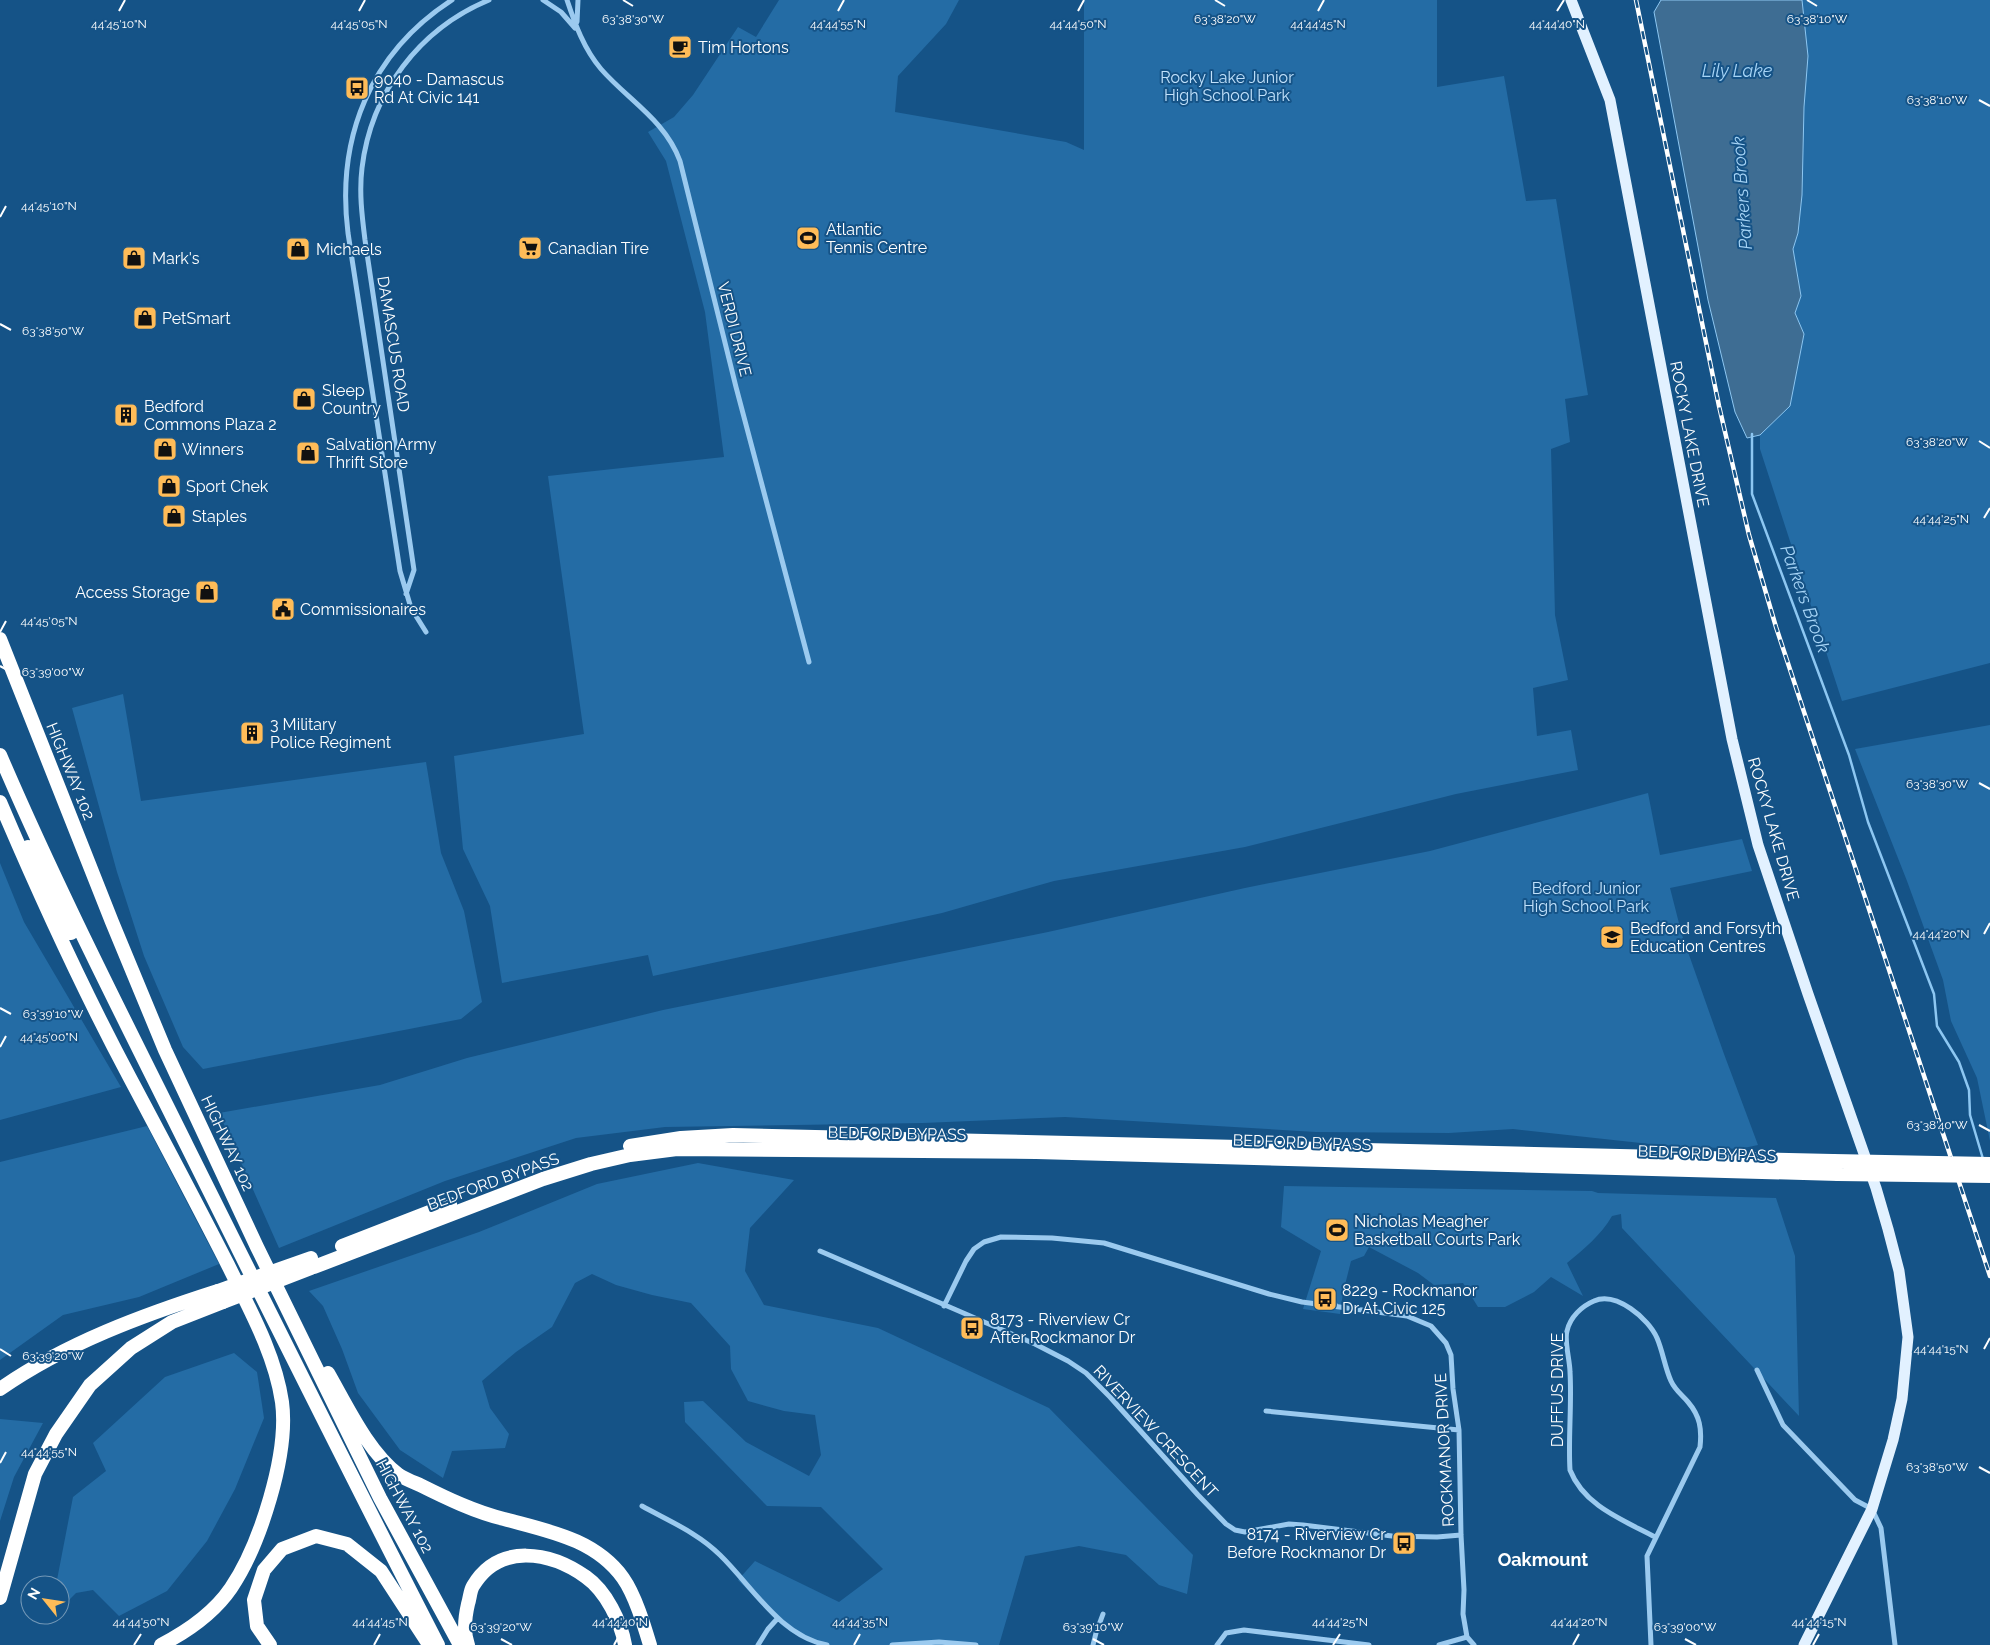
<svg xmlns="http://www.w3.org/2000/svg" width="1990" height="1645" viewBox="0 0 1990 1645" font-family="Raleway,sans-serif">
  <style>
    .green { fill: #246ca5 }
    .water { fill: #3e6d93; stroke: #8dc7f2 }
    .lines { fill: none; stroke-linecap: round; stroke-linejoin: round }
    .stream { stroke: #8dc7f2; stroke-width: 2.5 }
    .minor { stroke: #9bcaef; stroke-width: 5 }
    .primary { stroke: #e2f1ff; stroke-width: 11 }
    .motorway { stroke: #fff; stroke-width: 14 }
    .rail-casing { stroke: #fff; stroke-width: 4.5 }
    .rail { stroke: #155387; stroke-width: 2.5; stroke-dasharray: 8; stroke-linecap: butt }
    .motorway-bridge { stroke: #fff; stroke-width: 14 }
    .ticks { fill: none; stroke: #fff; stroke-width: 2 }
    .labels { text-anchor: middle; stroke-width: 4; stroke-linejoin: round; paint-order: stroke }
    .poi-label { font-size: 16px; fill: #fff; stroke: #155387; text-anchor: start }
    .park-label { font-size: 16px; fill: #c1e1fb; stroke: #155387 }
    .street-label { font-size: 16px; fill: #fff; stroke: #155387 }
    .water-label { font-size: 18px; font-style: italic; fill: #a6d4f6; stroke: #155387 }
    .neighbourhood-label { font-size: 18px; font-weight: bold; fill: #fff; stroke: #155387 }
    .ticks-label { font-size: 12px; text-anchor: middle; fill: #fff; stroke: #155387; stroke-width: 4; stroke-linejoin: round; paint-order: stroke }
  </style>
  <rect width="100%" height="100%" fill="#155387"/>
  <path class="green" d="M 779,0 L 959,0 L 946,24 L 898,76 L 895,112 L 1066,142 L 1084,150 L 1084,0 L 1437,0 L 1437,87 L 1504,76 L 1526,201 L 1556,199 L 1588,395 L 1565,399 L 1570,442 L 1551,449 L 1555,615 L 1568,680 L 1533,688 L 1537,736 L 1571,730 L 1578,770 L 1456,794 L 1245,847 L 1054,881 L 942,913 L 653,976 L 648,955 L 502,983 L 490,906 L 463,849 L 454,756 L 584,734 L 548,476 L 724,457 L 705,312 L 666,161 L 648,132 L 674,117 L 693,95 L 738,27 L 756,37 Z
    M 1802,0 L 1990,0 L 1990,663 L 1842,701 L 1760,449 L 1760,435 L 1790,406 L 1804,334 L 1795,313 L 1801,296 L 1793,249 L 1798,233 L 1802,195 L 1804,107 L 1807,56 Z
    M 123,694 L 141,801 L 426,762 L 441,853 L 464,911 L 482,1002 L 461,1019 L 203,1069 L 183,1047 L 144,956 L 117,872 L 72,708 Z
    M 1990,725 L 1990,1141 L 1977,1078 L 1951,1021 L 1943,980 L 1907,881 L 1855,749 Z
    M 1648,793 L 1660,855 L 1742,839 L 1752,871 L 1670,888 L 1682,935 L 1724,1054 L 1758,1145 L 1739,1149 L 1659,1145 L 1513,1129 L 1449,1133 L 1316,1132 L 1065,1117 L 923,1123 L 665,1127 L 576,1138 L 445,1181 L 279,1248 L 219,1113 L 380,1085 L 467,1058 L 663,1010 L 1048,932 L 1245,888 L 1430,851 Z
    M 0,863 L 24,922 L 121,1087 L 0,1120 Z
    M 147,1126 L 219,1264 L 139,1297 L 63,1315 L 0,1360 L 0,1162 Z
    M 698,1163 L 794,1180 L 750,1228 L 745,1271 L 764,1305 L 878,1328 L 1049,1408 L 1193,1555 L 1187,1594 L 1159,1585 L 1126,1555 L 1079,1546 L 1025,1556 L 999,1645 L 818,1645 L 784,1627 L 738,1580 L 755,1561 L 839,1602 L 883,1569 L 821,1507 L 767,1506 L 685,1422 L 684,1402 L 703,1401 L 746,1442 L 809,1476 L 821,1455 L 815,1415 L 784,1411 L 748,1401 L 731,1369 L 730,1346 L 691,1303 L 652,1295 L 616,1285 L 592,1274 L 575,1283 L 552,1327 L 516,1352 L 482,1381 L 490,1408 L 509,1434 L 505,1448 L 452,1451 L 443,1478 L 400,1450 L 358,1393 L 342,1349 L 323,1306 L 309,1291 L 479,1232 L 597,1184 Z
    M 1284,1186 L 1592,1191 L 1598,1193 L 1776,1198 L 1795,1256 L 1799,1416 L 1622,1228 L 1621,1214 L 1612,1216 C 1601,1235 1584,1249 1567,1263 L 1583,1296 L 1551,1277 L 1534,1292 L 1505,1307 L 1478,1307 L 1463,1283 L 1434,1285 L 1418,1273 L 1369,1247 L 1364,1256 L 1351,1261 L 1343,1293 L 1340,1314 L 1303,1309 L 1321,1251 L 1281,1227 Z
    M 234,1353 L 257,1372 L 264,1418 L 235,1489 L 207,1541 L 167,1591 L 119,1616 L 93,1590 L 76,1593 L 60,1609 L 60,1585 L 56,1585 L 73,1497 L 106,1471 L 93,1443 L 165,1377 Z
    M 0,1419 L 43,1423 L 14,1477 L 0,1521 Z"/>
  <path class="water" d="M 1661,0 L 1802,0 L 1808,56 L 1804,107 L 1802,195 L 1798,233 L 1793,249 L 1801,296 L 1795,313 L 1804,334 L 1790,406 L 1760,435 L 1747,438 L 1735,412 L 1708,300 L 1654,12 Z"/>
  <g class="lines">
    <path class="stream" d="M 1752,434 L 1752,494 L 1849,755 L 1868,822 L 1934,994 L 1937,1026 L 1959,1062 L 1969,1090 L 1970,1115 L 1983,1159"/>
    <path class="minor" d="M 543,0 L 561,12 L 575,28
      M 567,0 C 575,24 584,49 601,69 C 628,100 665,120 680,161 L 736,387 L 809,662
      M 577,22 L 578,0
      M 406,594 L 414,570 L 365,240 C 362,216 359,192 362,168 C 371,93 419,29 489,0
      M 426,632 L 411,608 L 400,571 L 348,233 C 336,138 370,53 452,0
      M 820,1251 L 1035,1344 L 1068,1361 L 1086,1373 L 1110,1397 L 1198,1495 L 1226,1524 L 1235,1530 L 1245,1532 L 1289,1524 L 1303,1525 L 1392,1536 L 1437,1537 L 1461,1535
      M 1317,1303 L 1322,1296 L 1329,1295 L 1336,1306
      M 944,1306 L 966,1261 L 974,1249 L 984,1242 L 1001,1237 L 1052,1238 L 1104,1243 L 1269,1294 L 1302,1302 L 1407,1316 L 1431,1326 L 1446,1343 L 1451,1355 L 1453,1389 L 1459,1430 L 1461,1535 L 1464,1590 L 1463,1614 L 1467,1637 L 1474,1645
      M 1757,1370 L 1783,1425 L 1855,1500 L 1872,1509 L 1881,1528 L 1895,1645
      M 1266,1411 L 1459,1430
      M 642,1506 C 669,1521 698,1533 720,1555 C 752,1586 780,1636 827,1645
      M 758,1645 L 768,1629 L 778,1618
      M 892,1645 L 939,1642 L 976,1645
      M 1093,1645 L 1096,1633 L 1103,1614
      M 1217,1645 L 1226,1633 L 1244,1630 L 1369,1645
      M 1439,1645 L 1467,1637
      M 1651,1645 L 1647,1556 L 1700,1447 C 1702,1429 1700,1416 1688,1402 C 1682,1395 1675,1390 1671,1381 C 1665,1368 1663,1352 1657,1338 C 1649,1319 1616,1291 1594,1301 C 1582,1306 1570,1317 1567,1331 C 1564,1340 1570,1361 1570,1372 C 1572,1405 1568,1438 1570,1470 C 1584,1506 1623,1520 1655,1537"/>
    <path class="primary" d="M 1571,0 L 1610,100 L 1732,739 L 1758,845 L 1808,994 L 1876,1188 L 1888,1229 L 1899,1271 L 1908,1337 L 1902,1399 L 1893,1440 L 1872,1509 L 1804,1645"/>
    <path class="motorway" d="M 0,639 L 112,922 L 165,1050 L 257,1247 L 380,1498 L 460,1645
      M 0,755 C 57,888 123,1017 187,1146 C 270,1313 353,1480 438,1645
      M 0,802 C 40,896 82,988 130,1078 C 163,1140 196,1202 228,1265 C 249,1308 275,1354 282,1402 C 289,1454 260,1545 231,1588 C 214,1613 188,1631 161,1645
      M 28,847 L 71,933
      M 630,1146 L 681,1138 L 733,1135 L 1833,1161
      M 342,1246 L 450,1204
      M 314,1267 L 543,1179 L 591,1164 L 630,1155 L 677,1149 L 1036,1152 L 1838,1174
      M 328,1373 C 347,1406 368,1452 399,1475 C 405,1479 413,1482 420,1485 C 446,1498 475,1512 504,1519 C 548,1531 595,1539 623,1578 C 635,1595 644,1625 650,1645
      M 0,1389 C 66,1343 143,1315 218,1291
      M 0,1598 L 35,1474 L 56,1434 L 90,1385 L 131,1348 L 172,1322 L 223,1302
      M 270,1645 L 257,1626 L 254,1600 L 264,1570 L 282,1549 L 316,1536 L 347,1544 L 381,1571 L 428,1643
      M 468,1645 C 463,1632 465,1617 468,1604 C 470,1598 470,1591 473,1586 C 499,1542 551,1552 586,1577 C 606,1591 621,1622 625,1645"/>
    <g class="rail-casing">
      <path id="rail" d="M 1636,0 L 1719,406 L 1749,535 L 1776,627 L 1990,1276"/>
    </g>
    <use href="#rail" class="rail"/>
    <path class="motorway-bridge" d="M 1833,1161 L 1990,1164
      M 1838,1174 L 1990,1176
      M 218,1291 L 311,1258
      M 223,1302 L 311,1268"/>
  </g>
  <path class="ticks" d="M 623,0 L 633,6M 1215,0 L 1225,6M 1807,0 L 1817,6M 119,11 L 125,0M 359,11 L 365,0M 838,11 L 844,0M 1078,11 L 1084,0M 1318,11 L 1324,0M 1557,11 L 1564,0M 1979,100 L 1990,106M 0,217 L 6,206M 0,324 L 11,330M 1979,441 L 1990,448M 1984,518 L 1990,508M 0,632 L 6,621M 0,666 L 11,672M 1979,783 L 1990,789M 1984,934 L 1990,923M 0,1008 L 11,1014M 0,1047 L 6,1036M 1979,1125 L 1990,1131M 0,1349 L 11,1356M 1984,1349 L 1990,1338M 0,1463 L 6,1452M 1979,1467 L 1990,1473M 501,1639 L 512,1645M 1093,1639 L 1104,1645M 1685,1639 L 1696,1645M 134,1645 L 141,1634M 374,1645 L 380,1634M 614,1645 L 620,1634M 854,1645 L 860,1634M 1333,1645 L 1340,1634M 1573,1645 L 1579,1634M 1813,1645 L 1819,1634"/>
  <defs>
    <g id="cafe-square" transform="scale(1.25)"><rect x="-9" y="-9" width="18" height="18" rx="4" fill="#ffbc58" stroke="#155387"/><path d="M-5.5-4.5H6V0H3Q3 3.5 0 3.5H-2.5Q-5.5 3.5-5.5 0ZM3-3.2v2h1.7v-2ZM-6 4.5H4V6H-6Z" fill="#111"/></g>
    <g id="bus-square" transform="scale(1.25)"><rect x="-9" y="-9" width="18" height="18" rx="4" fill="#ffbc58" stroke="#155387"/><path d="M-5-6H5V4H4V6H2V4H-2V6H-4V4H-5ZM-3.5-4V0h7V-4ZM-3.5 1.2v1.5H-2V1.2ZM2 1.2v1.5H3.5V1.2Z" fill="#111"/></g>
    <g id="stadium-square" transform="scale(1.25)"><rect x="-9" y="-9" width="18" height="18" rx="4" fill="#ffbc58" stroke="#155387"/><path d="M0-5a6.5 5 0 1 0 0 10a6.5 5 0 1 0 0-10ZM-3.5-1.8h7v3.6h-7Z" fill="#111"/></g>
    <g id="supermarket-square" transform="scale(1.25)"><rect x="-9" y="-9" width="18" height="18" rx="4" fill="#ffbc58" stroke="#155387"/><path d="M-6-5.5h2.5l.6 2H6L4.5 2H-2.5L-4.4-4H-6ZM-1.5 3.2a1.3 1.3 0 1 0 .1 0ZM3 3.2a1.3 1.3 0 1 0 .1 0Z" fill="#111"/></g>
    <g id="shop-square" transform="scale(1.25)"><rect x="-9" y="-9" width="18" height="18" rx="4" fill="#ffbc58" stroke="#155387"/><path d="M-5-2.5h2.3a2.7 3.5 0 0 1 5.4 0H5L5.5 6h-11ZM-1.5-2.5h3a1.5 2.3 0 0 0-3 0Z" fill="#111"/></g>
    <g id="building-square" transform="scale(1.25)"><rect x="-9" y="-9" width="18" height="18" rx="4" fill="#ffbc58" stroke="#155387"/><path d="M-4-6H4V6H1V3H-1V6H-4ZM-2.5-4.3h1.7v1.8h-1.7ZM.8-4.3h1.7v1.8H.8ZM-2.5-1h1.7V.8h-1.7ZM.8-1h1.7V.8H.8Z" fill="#111"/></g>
    <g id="civic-square" transform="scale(1.25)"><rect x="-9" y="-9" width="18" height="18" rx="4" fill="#ffbc58" stroke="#155387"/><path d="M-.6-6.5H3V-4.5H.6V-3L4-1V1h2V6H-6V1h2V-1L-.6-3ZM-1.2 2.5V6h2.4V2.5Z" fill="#111"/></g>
    <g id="school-square" transform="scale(1.25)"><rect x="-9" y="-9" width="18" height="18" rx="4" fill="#ffbc58" stroke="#155387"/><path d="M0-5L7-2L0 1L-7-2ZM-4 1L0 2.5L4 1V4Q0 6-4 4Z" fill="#111"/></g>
  </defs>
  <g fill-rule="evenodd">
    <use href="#cafe-square" x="680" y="47"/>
    <use href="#bus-square" x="357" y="88"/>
    <use href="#stadium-square" x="808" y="238"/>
    <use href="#supermarket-square" x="530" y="248"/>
    <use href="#shop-square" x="298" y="249"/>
    <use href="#shop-square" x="134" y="258"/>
    <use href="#shop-square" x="145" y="318"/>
    <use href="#shop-square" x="304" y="399"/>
    <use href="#building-square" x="126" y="415"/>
    <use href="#shop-square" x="165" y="449"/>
    <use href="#shop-square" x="308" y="453"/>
    <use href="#shop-square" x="169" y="486"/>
    <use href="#shop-square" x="174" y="516"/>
    <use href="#shop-square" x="207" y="592"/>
    <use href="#civic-square" x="283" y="609"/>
    <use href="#building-square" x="252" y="733"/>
    <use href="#school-square" x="1612" y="937"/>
    <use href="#stadium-square" x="1337" y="1230"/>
    <use href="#bus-square" x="1325" y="1299"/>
    <use href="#bus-square" x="972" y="1328"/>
    <use href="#bus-square" x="1404" y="1543"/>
  </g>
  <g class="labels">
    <g class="poi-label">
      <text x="698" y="53">Tim Hortons</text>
      <text x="374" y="85">9040 - Damascus<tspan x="374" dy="18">Rd At Civic 141</tspan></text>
      <text x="826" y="235">Atlantic<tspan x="826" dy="18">Tennis Centre</tspan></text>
      <text x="548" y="254">Canadian Tire</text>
      <text x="316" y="255">Michaels</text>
      <text x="152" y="264">Mark's</text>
      <text x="162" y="324">PetSmart</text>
      <text x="322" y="396">Sleep<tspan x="322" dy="18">Country</tspan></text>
      <text x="144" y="412">Bedford<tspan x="144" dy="18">Commons Plaza 2</tspan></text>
      <text x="326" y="450">Salvation Army<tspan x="326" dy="18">Thrift Store</tspan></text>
      <text x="182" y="455">Winners</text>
      <text x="186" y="492">Sport Chek</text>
      <text x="192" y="522">Staples</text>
      <text x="190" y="598" text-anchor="end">Access Storage</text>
      <text x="300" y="615">Commissionaires</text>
      <text x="270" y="730">3 Military<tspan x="270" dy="18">Police Regiment</tspan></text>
      <text x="1630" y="934">Bedford and Forsyth<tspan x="1630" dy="18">Education Centres</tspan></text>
      <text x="1354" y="1227">Nicholas Meagher<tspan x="1354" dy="18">Basketball Courts Park</tspan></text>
      <text x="1342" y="1296">8229 - Rockmanor<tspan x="1342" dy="18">Dr At Civic 125</tspan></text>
      <text x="990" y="1325">8173 - Riverview Cr<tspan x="990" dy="18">After Rockmanor Dr</tspan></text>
      <text x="1386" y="1540" text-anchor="end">8174 - Riverview Cr<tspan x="1386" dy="18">Before Rockmanor Dr</tspan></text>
    </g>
    <g class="park-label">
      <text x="1227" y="83">Rocky Lake Junior<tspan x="1227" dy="18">High School Park</tspan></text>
      <text x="1586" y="894">Bedford Junior<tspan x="1586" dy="18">High School Park</tspan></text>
    </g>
    <g class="street-label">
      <text transform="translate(735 329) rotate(76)" y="6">VERDI DRIVE</text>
      <text transform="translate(394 344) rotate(81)" y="6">DAMASCUS ROAD</text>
      <text transform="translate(1690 434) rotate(79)" y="6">ROCKY LAKE DRIVE</text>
      <text transform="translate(71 771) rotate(68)" y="6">HIGHWAY 102</text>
      <text transform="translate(1774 829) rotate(74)" y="6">ROCKY LAKE DRIVE</text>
      <text transform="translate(897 1133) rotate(1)" y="6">BEDFORD BYPASS</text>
      <text transform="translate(1302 1142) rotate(2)" y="6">BEDFORD BYPASS</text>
      <text transform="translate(228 1143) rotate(65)" y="6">HIGHWAY 102</text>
      <text transform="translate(1707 1153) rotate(2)" y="6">BEDFORD BYPASS</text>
      <text transform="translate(493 1181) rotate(-20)" y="6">BEDFORD BYPASS</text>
      <text transform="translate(1557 1390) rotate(-90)" y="6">DUFFUS DRIVE</text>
      <text transform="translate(1156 1431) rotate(47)" y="6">RIVERVIEW CRESCENT</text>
      <text transform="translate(1444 1450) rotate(-93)" y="6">ROCKMANOR DRIVE</text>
      <text transform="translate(405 1506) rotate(62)" y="6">HIGHWAY 102</text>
    </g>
    <g class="water-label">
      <text x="1737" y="77">Lily Lake</text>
      <text transform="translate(1742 193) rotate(-94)" y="6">Parkers Brook</text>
      <text transform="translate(1805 599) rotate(70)" y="6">Parkers Brook</text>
    </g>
    <g class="neighbourhood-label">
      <text x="1543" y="1566">Oakmount</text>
    </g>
  </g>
  <g class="ticks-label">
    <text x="633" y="23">63°38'30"W</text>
    <text x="1225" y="23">63°38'20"W</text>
    <text x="1817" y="23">63°38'10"W</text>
    <text x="119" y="28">44°45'10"N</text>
    <text x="359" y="28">44°45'05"N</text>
    <text x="838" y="28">44°44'55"N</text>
    <text x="1078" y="28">44°44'50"N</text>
    <text x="1318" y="28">44°44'45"N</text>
    <text x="1557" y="28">44°44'40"N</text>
    <text x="1937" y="104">63°38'10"W</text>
    <text x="49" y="210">44°45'10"N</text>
    <text x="53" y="335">63°38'50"W</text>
    <text x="1937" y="446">63°38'20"W</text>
    <text x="1941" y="523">44°44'25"N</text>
    <text x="49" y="625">44°45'05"N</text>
    <text x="53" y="676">63°39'00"W</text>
    <text x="1937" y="788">63°38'30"W</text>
    <text x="1941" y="938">44°44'20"N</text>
    <text x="53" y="1018">63°39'10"W</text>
    <text x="49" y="1041">44°45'00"N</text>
    <text x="1937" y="1129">63°38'40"W</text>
    <text x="1941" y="1353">44°44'15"N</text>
    <text x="53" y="1360">63°39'20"W</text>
    <text x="49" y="1456">44°44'55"N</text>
    <text x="1937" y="1471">63°38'50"W</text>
    <text x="141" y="1626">44°44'50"N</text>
    <text x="380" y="1626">44°44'45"N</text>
    <text x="620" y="1626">44°44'40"N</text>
    <text x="860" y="1626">44°44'35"N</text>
    <text x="1340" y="1626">44°44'25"N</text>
    <text x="1579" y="1626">44°44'20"N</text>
    <text x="1819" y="1626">44°44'15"N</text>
    <text x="501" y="1631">63°39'20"W</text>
    <text x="1093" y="1631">63°39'10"W</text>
    <text x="1685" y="1631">63°39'00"W</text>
  </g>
  <g transform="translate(45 1600) rotate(300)"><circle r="24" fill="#155387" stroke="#7398b7"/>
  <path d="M0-4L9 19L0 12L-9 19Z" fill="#ffbc58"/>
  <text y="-8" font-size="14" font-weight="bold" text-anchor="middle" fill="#ffffff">N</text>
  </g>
</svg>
